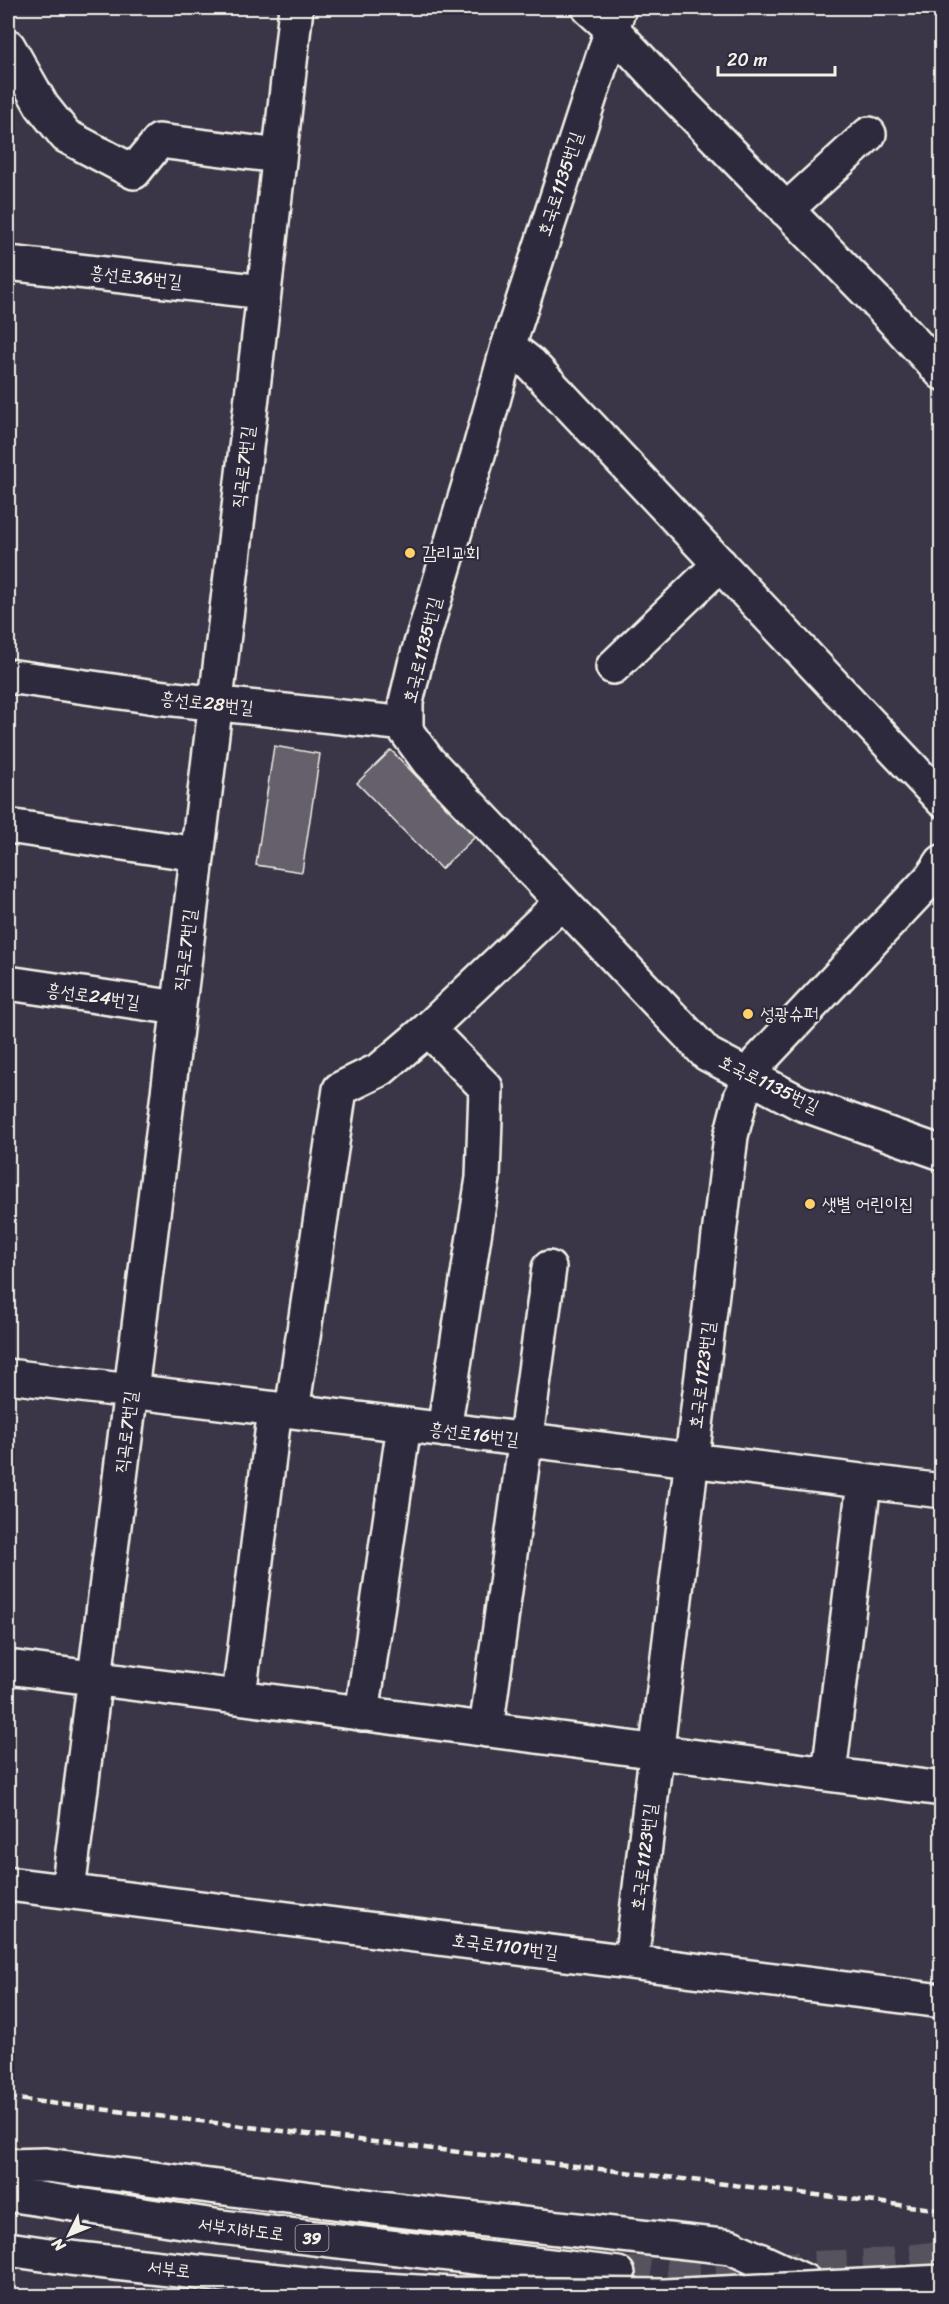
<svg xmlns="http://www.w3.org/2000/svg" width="949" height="2304" viewBox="0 0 949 2304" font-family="Sriracha,'Poor Story',sans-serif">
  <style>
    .building { fill: #65616c; stroke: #f4f1e8; stroke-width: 1.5 }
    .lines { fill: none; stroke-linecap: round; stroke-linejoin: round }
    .major-tunnel { stroke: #57525f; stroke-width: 33; stroke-dasharray: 33 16; stroke-linecap: butt }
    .minor-casing { stroke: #f4f1e8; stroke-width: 38 }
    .major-casing { stroke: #f4f1e8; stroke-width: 38 }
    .highway-casing { stroke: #f4f1e8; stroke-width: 38 }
    .minor { stroke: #2f2a3d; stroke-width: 33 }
    .major { stroke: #2f2a3d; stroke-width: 33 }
    .highway { stroke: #2f2a3d; stroke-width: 33 }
    .rail { stroke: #f4f1e8; stroke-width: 4.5; stroke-dasharray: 9 4.5; stroke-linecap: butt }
    .highway-bridge-casing { stroke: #f4f1e8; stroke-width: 38; stroke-linecap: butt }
    .highway-bridge { stroke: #2f2a3d; stroke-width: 33 }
    .poi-dot { fill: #ffd166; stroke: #2f2a3d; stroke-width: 2 }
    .labels { text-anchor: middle; stroke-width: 4.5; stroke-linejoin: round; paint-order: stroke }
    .shield { fill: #2f2a3d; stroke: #b9b5b5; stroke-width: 1.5 }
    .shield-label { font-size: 16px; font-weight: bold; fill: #f4f1e8 }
    .street-label { font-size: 18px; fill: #f4f1e8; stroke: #2f2a3d }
    .poi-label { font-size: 18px; fill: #f4f1e8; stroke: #2f2a3d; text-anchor: start }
  </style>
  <rect width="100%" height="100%" fill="#3b3647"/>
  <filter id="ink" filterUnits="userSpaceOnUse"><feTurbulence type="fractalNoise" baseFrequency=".0167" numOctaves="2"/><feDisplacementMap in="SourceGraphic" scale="12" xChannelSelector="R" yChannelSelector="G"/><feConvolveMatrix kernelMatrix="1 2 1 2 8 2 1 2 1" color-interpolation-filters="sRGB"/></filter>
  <g filter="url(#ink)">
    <path class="building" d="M 274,746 L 320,754 L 302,872 L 256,865 Z
      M 391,750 L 475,837 L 441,869 L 357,783 Z"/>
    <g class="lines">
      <path class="major-tunnel" d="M 618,2274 L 884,2265 L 942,2257"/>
      <g class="minor-casing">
        <path id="minor" d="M 589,8 L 612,29 L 667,88 L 875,300 L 942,373
          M 619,8 L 507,350 L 478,455 L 415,664 L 406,702 L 406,731 L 428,761 L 707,1054 L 800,1103 L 942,1153
          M 8,46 L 42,106 L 66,136 L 134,172 L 159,141 L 279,156
          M 786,210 L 869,134
          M 8,263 L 264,292
          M 507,350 L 517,353 L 531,364 L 942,800
          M 613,667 L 720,564
          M 8,676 L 156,697 L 406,724
          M 8,826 L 197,854
          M 8,983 L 178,1008
          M 428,1029 L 486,1088 L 483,1178 L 444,1430
          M 8,1376 L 942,1491
          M 292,1411 L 340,1089 L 381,1069 L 428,1029 L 562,902
          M 8,1667 L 942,1789
          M 239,1696 L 275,1409
          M 362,1714 L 404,1425
          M 486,1730 L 549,1268
          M 829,1774 L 864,1482
          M 8,1884 L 942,2001
          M 68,1891 C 147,1264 227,636 296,8
          M 631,1962 L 731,1136 L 741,1097 L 758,1062 L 932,877 L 942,862"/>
      </g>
      <g class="major-casing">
        <path id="major" d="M 8,2166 L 46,2165 L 405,2211 L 731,2247 L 804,2281 L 821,2296
          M 8,2194 L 221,2227 L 618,2274"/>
      </g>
      <g class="highway-casing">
        <path id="highway" d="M 8,2249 L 70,2258"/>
      </g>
      <use href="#minor" class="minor"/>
      <use href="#major" class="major"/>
      <use href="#highway" class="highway"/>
      <path class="rail" d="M 8,2098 L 942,2210"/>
      <g class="highway-bridge-casing">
        <path id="highway-bridge" d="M 70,2258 L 332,2287 L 452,2294 L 665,2296 L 942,2282"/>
      </g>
      <use href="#highway-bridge" class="highway-bridge"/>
    </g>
  </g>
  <g class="poi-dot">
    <circle cx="410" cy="553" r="6"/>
    <circle cx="748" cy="1014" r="6"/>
    <circle cx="810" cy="1204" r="6"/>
  </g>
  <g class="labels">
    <rect class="shield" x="295.5" y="2225" width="33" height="26" rx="4.5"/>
    <g class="shield-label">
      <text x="312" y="2244">39</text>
    </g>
    <g class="street-label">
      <text transform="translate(560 184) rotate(-72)" y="6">호국로1135번길</text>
      <text transform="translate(136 277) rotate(6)" y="6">흥선로36번길</text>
      <text transform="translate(243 467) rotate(-83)" y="6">직곡로7번길</text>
      <text transform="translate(422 650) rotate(-76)" y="6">호국로1135번길</text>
      <text transform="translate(207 703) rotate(6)" y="6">흥선로28번길</text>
      <text transform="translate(185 950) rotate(-83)" y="6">직곡로7번길</text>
      <text transform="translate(93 996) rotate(8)" y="6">흥선로24번길</text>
      <text transform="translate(769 1084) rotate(26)" y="6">호국로1135번길</text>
      <text transform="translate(702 1375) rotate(-83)" y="6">호국로1123번길</text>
      <text transform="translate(126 1432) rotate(-83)" y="6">직곡로7번길</text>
      <text transform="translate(474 1434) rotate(7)" y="6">흥선로16번길</text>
      <text transform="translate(644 1857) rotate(-83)" y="6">호국로1123번길</text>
      <text transform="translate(505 1946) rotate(7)" y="6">호국로1101번길</text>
      <text transform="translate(241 2229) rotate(7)" y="6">서부지하도로</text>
      <text transform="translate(169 2269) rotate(6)" y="6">서부로</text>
    </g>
    <g class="poi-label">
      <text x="422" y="559">감리교회</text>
      <text x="760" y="1020">성광슈퍼</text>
      <text x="822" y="1210">샛별 어린이집</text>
    </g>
  </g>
  <rect width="949" height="2304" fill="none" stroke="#2f2a3d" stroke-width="30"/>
  <rect x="15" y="15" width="919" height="2274" fill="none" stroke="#f4f1e8" stroke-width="2" filter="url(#ink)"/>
  <g transform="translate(69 2235) rotate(227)" stroke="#2f2a3d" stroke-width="4.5" paint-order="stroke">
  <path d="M0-4.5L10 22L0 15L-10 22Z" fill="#f4f1e8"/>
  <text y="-9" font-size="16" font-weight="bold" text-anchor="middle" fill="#f4f1e8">N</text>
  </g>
  <path d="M718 66v9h117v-9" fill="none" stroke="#f4f1e8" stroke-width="3"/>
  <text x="727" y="66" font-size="18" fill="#f4f1e8" stroke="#2f2a3d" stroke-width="4.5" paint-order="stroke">20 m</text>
</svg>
